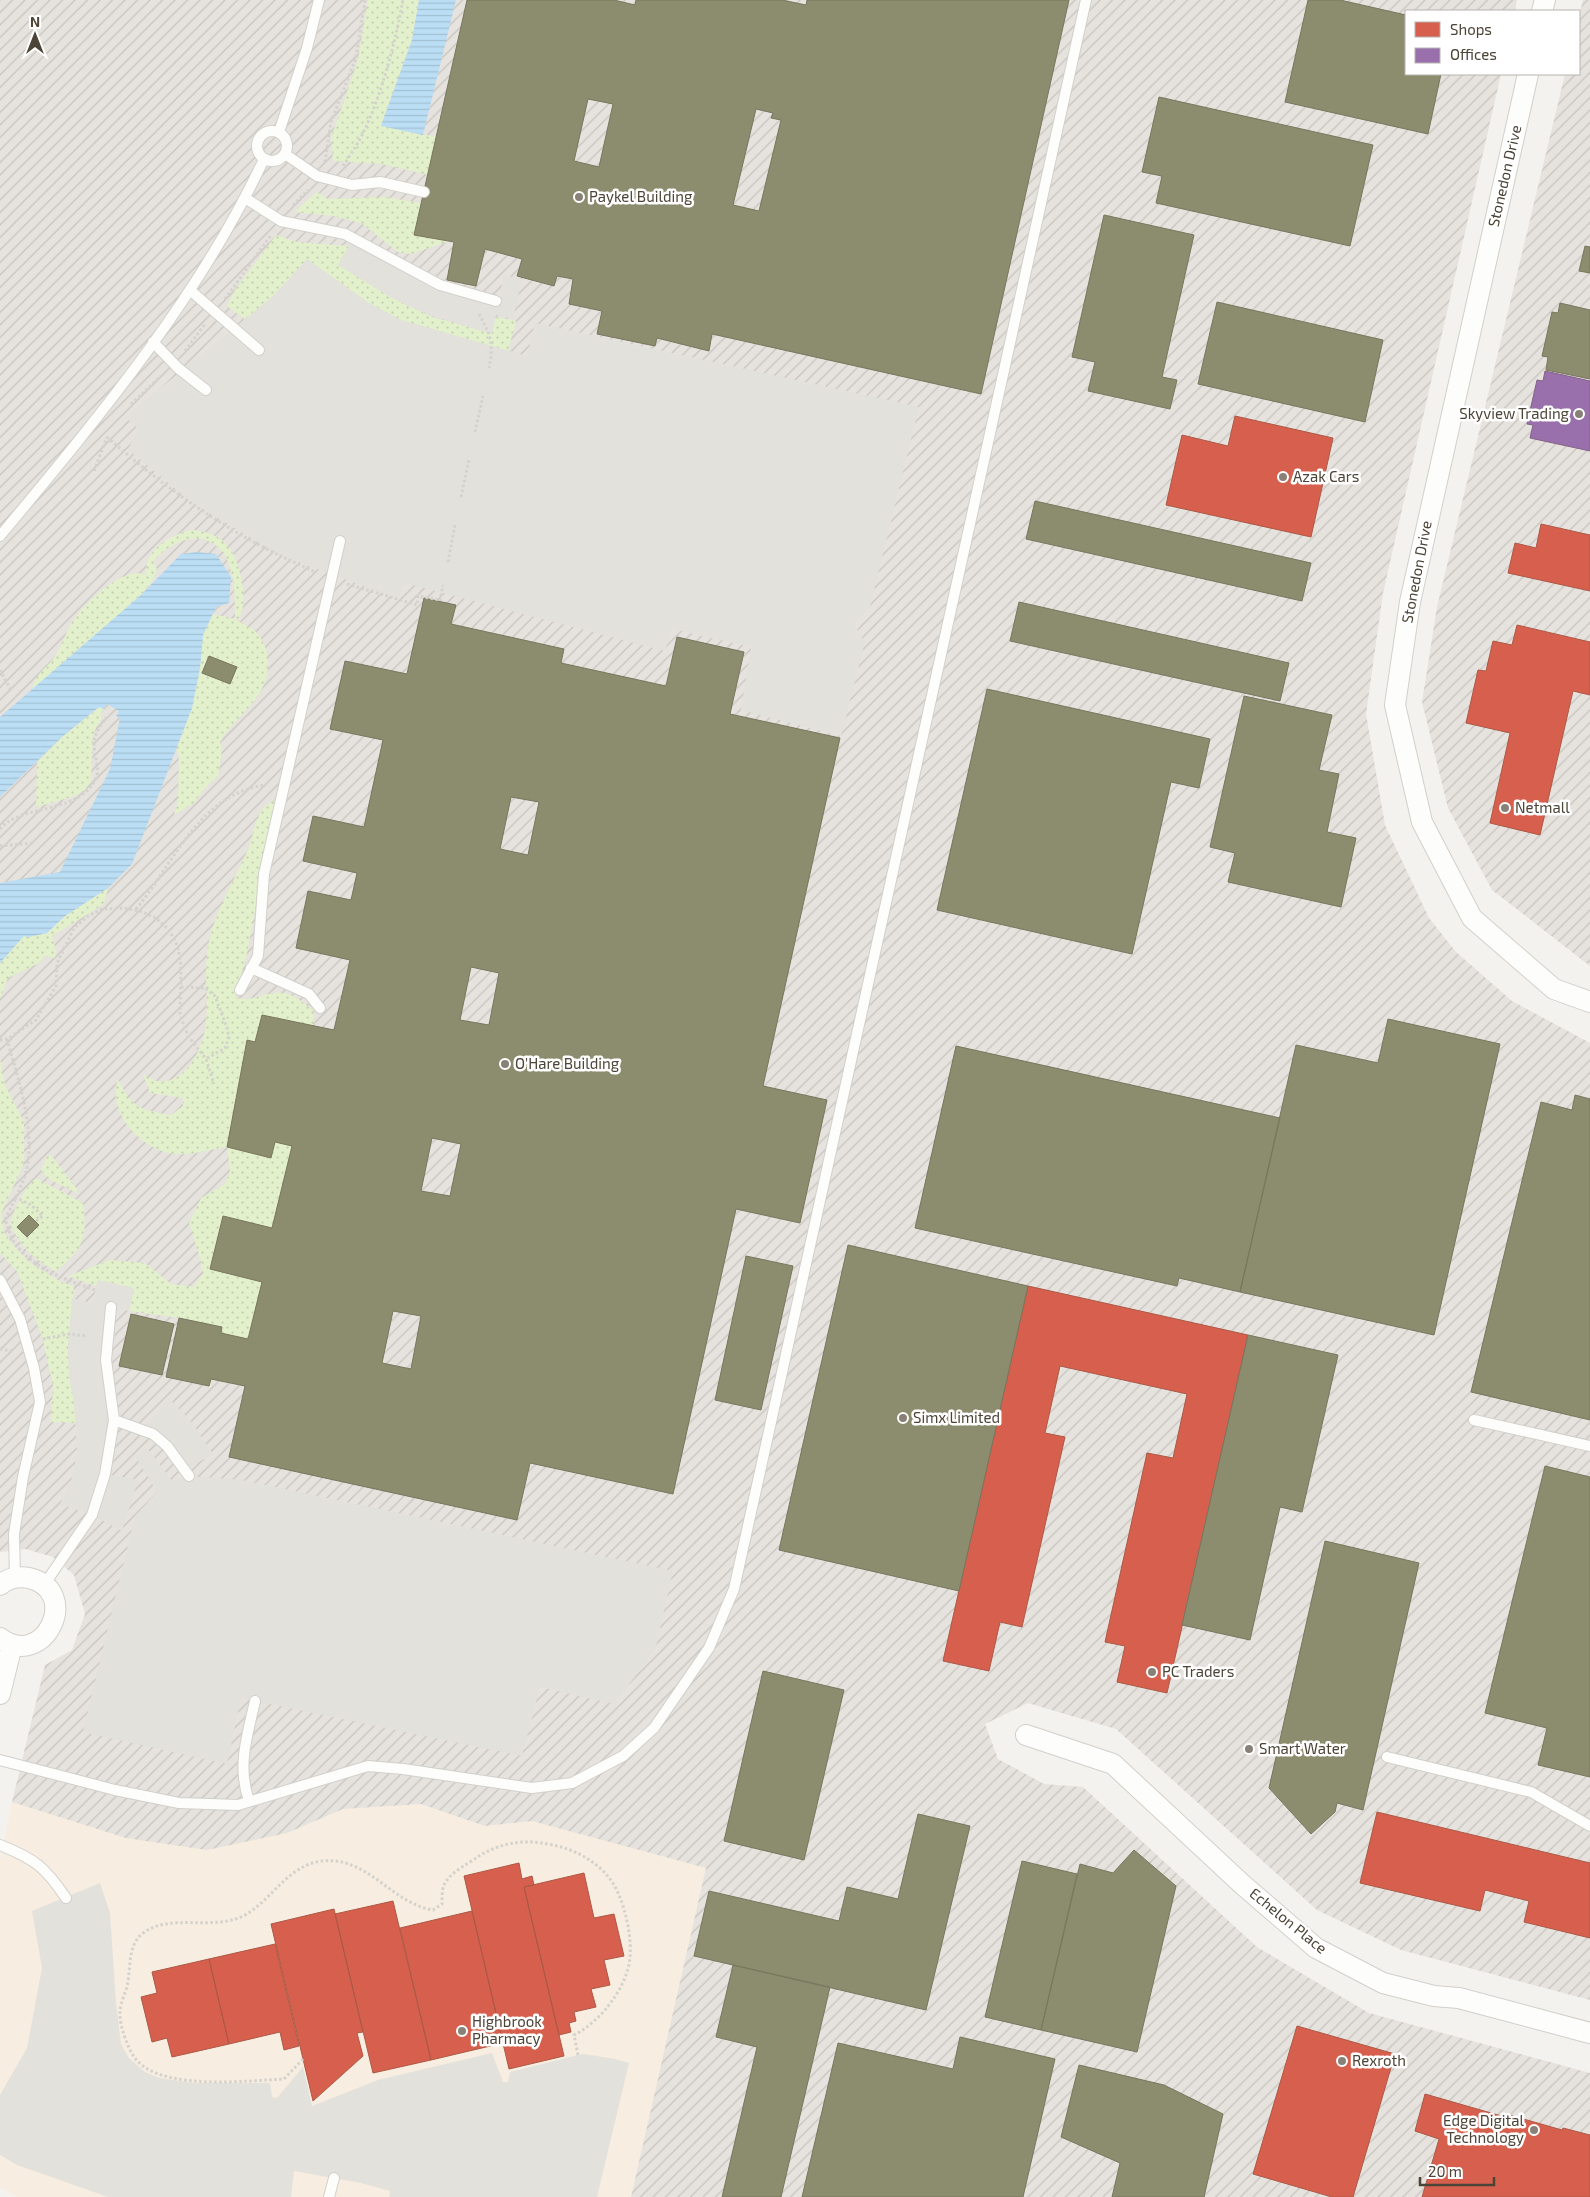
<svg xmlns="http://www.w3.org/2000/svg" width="1590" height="2197" viewBox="0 0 1590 2197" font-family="'Exo 2',sans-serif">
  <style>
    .commercial { fill: #f7ede0 }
    .industrial { fill: url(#industrial-furrows) }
    .garden { fill: url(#garden-dots) }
    .parking { fill: #e3e1dc }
    .water { fill: url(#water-rules) }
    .shops { fill: #d6604d; stroke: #ad5846 }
    .offices { fill: #9970ab; stroke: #826388 }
    .industry { fill: #8c8c6e; stroke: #79765e; fill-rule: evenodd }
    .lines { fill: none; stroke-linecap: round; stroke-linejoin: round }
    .service-casing { stroke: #d2d0cb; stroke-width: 12 }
    .minor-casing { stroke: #d2d0cb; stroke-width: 22 }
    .path { stroke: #d4d2cc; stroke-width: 3; stroke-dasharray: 2.5 2.5; stroke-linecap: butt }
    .service { stroke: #fdfdfc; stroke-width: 10 }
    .minor { stroke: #fdfdfc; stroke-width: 20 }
    .poi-dot { fill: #878177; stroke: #fff; stroke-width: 2 }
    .labels { text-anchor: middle; stroke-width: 5; stroke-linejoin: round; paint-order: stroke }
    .street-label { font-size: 15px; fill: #4c4437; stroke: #fff }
    .poi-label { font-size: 15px; fill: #4c4437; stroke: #fff; text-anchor: start }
  </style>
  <defs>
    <pattern id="industrial-furrows" width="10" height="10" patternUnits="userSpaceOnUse" patternTransform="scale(1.25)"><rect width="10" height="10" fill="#e6e2dd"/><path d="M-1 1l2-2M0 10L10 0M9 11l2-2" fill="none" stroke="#c7c3be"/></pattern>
    <pattern id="garden-dots" width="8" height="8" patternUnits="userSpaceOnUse" patternTransform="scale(1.25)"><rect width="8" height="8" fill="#e2f0cc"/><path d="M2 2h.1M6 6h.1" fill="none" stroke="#c4cfb0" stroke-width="1.8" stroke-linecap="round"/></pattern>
    <pattern id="water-rules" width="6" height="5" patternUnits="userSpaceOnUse" patternTransform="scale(1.25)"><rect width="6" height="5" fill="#bbdef5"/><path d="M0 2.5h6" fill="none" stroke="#a2c0d3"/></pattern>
  </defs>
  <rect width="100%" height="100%" fill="#f4f2ee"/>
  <path class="commercial" d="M 12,1802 L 126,1838 L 287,1833 L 343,1809 L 421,1804 L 485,1826 L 532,1821 L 707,1868 L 631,2197 L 17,2197 L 0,2187 L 0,1860 Z"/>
  <path class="industrial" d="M 0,0 L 1517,0 L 1515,11 L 1406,11 L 1406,74 L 1501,74 L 1383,593 L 1366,714 L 1385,825 L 1429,918 L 1456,952 L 1512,1001 L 1590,1043 L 1590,2000 L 1401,1950 L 1317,1910 L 1116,1729 L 1028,1703 L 985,1724 L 998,1759 L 1044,1784 L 1083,1787 L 1257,1947 L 1369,2013 L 1590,2073 L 1590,2197 L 631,2197 L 706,1868 L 532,1821 L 485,1826 L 421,1804 L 343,1809 L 287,1833 L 207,1850 L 126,1838 L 12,1802 L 45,1665 L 72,1650 L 85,1614 L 74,1575 L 53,1557 L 26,1549 L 0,1552 Z
    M 1583,0 L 1590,0 L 1590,966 L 1492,890 L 1448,808 L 1422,702 L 1437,607 L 1565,74 L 1579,74 L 1579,16 Z"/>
  <path class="garden" d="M 368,0 L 419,0 L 412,40 L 381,125 L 436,137 L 428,175 L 382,164 L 333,161 L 331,138 L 358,60 Z
    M 317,192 L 328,199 L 385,197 L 421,203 L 450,241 L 411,254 L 398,252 L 361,223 L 333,216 L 294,212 Z
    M 276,235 L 297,242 L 349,246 L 338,265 L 392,298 L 432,317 L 491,333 L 496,317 L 516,321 L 508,351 L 401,320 L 369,303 L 272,297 L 246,320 L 227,306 L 235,290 Z
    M 194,530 C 227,534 237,553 242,583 C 244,595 245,608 239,618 L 236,620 C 242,623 251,627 256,632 C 273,651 271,677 257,697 C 246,713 230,724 220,742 L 222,751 L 218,776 L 204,789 L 194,803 L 174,815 L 178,801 L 179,755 L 176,749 L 192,708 L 200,668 L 203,635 L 213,614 L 235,619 C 235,600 235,580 228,562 C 225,554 221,549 214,544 C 192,530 169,545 153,561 L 157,569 L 153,580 L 141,595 L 32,691 C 35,671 48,669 57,653 C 63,643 66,632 72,622 C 83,605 124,564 145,575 C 147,569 146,561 150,556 C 158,543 179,531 194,530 Z
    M 100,707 L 104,709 L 101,713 L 101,719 L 93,734 L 91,781 L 85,790 L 75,796 L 36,807 L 37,762 L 63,736 Z
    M 276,799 L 247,953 L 235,997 C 251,1004 267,990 284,993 C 295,995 306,1005 314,1011 L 313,1026 L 262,1015 L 255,1042 L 247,1041 L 227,1147 L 271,1158 L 275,1142 L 292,1146 L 272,1228 L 223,1216 L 210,1269 L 262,1282 L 248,1339 L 221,1333 L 222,1327 L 179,1318 L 129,1311 L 134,1288 L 98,1280 L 96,1286 L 68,1276 L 110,1260 L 145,1263 L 171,1284 L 193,1287 L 203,1274 L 200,1258 L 189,1223 L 201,1198 L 225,1184 L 230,1171 L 227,1147 C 210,1149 192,1156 174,1154 C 141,1150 106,1112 118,1079 C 132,1108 140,1110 171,1115 L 183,1106 L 183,1098 L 150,1093 L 143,1074 C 147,1076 152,1080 157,1081 C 183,1085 199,1055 204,1034 C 210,1008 204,980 207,954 C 211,918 231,887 246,854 C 253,840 253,825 261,811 C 264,806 271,803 276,799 Z
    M 108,888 L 104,904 L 52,936 L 56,951 L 55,958 L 45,956 L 39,963 L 8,978 L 0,999 L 0,963 L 24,935 L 29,937 L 47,933 L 65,916 Z
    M 0,1058 L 5,1085 L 24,1122 L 24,1163 L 1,1214 L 4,1232 L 13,1245 L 29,1262 L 61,1282 L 74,1286 L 68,1349 L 76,1423 L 51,1422 L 53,1386 L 43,1340 L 17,1271 L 0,1253 Z
    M 51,1155 L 77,1189 L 77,1193 L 47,1178 L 41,1170 L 47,1156 Z
    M 36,1178 L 83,1203 C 88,1239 83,1248 56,1272 C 33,1257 21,1249 10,1223 C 16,1205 22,1191 36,1178 Z"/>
  <path class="parking" d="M 355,237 L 444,283 L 499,299 L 504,275 L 522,279 L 513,319 L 496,315 L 492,334 L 432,316 L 392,298 L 338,265 Z
    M 307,259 L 369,303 L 401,320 L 527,356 L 535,323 L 919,407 L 870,607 L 854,624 L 865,642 L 841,736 L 741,710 L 751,647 L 672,629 L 665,651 L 405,583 L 398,599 L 280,555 L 191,502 L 128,449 L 139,429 L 125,417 L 272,297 Z
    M 98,1280 L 134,1288 L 129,1311 L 111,1307 L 109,1324 L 114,1420 L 106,1474 L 138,1480 L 122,1531 L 92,1515 L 60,1504 L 71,1481 L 77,1453 L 74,1401 L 69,1377 L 68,1349 L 72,1298 L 92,1303 Z
    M 169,1399 L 190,1420 L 213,1454 L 185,1470 L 167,1446 L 142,1429 Z
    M 147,1448 L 172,1481 L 189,1476 L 242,1480 L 673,1571 L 655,1650 L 614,1704 L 540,1687 L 522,1756 L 241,1698 L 227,1764 L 83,1732 L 135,1516 L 157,1492 L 135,1456 Z
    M 100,1883 L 110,1913 L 116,2003 L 121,2044 L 129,2058 L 145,2072 L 160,2078 L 194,2083 L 270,2083 L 272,2097 L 277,2098 L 303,2067 L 312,2106 L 378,2080 L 492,2053 L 503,2082 L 508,2082 L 510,2072 L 578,2055 L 584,2054 L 615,2059 L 629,2063 L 597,2197 L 389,2197 L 390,2191 L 361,2183 L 294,2171 L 291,2197 L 108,2197 L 17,2165 L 0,2155 L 0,2095 L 27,2048 L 42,1968 L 32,1911 Z"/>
  <path class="water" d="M 419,0 L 456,0 L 423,135 L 381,126 L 412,40 Z
    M 197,552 L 216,554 L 231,577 L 229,603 L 216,607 L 203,635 L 200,668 L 192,708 L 132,864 L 108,888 L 65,916 L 47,933 L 29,937 L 24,936 L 0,963 L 0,883 L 60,872 L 110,769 L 120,718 L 116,716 L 119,711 L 107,704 L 104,709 L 99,707 L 63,736 L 0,797 L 0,717 L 141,595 L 181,554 Z"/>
  <path class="shops" d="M 1235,416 L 1333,438 L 1311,537 L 1166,505 L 1182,435 L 1228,446 Z
    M 1541,524 L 1590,535 L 1590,591 L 1508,573 L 1515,543 L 1536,548 Z
    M 1517,625 L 1590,642 L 1590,695 L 1573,691 L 1540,835 L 1490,823 L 1510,733 L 1466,723 L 1478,670 L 1486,671 L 1493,641 L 1512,645 Z
    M 1028,1286 L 1248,1335 L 1167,1693 L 1117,1682 L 1125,1646 L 1105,1642 L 1147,1453 L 1173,1458 L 1187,1394 L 1060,1366 L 1045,1433 L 1065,1437 L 1022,1627 L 1000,1622 L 989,1671 L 943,1661 Z
    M 1377,1812 L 1590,1863 L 1590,1938 L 1524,1922 L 1529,1901 L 1485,1890 L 1480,1911 L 1360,1883 Z
    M 519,1863 L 522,1879 L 532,1876 L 534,1885 L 524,1887 L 564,2056 L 509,2069 L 464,1876 Z
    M 584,1873 L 594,1918 L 614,1914 L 624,1956 L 604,1960 L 610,1985 L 591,1989 L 596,2007 L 574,2012 L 576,2021 L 569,2023 L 571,2032 L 559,2035 L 524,1887 Z
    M 393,1901 L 431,2060 L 373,2073 L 335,1914 Z
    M 334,1909 L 363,2032 L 357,2033 L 363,2056 L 313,2101 L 271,1924 Z
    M 472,1911 L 503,2043 L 431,2060 L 400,1928 Z
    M 275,1944 L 299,2046 L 284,2050 L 280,2032 L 229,2044 L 209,1959 Z
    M 209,1959 L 229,2044 L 172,2057 L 167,2038 L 152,2042 L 141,1997 L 157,1993 L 152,1972 Z
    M 1297,2026 L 1395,2054 L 1353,2197 L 1332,2197 L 1253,2174 Z
    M 1425,2094 L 1505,2117 L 1506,2114 L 1562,2130 L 1563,2128 L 1590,2135 L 1590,2197 L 1422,2197 L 1439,2139 L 1415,2131 Z"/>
  <path class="offices" d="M 1545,371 L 1590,381 L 1590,451 L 1530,438 L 1533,425 L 1527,424 L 1537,380 L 1543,381 Z"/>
  <path class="industry" d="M 467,0 L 614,0 L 635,5 L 636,0 L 782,0 L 806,5 L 807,0 L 1069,0 L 981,394 L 712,334 L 709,351 L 657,338 L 655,346 L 597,334 L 602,311 L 569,304 L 573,279 L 557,276 L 554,286 L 517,276 L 522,259 L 485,249 L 476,286 L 447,280 L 454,242 L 414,235 ZM 588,99 L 613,104 L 599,167 L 574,161 ZM 756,109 L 773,113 L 771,118 L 781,120 L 759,211 L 733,205 Z
    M 1308,0 L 1340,0 L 1406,15 L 1406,74 L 1441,74 L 1428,134 L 1285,102 Z
    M 1159,97 L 1373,145 L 1350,246 L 1156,203 L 1162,176 L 1142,172 Z
    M 1104,215 L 1194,235 L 1162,377 L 1177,380 L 1170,409 L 1088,391 L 1095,362 L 1072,357 Z
    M 1585,246 L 1590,247 L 1590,273 L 1579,271 Z
    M 1217,302 L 1383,340 L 1365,422 L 1198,384 Z
    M 1560,303 L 1590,310 L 1590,379 L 1546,370 L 1548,357 L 1542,356 L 1552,312 L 1558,313 Z
    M 1035,501 L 1311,563 L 1302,601 L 1026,539 Z
    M 424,598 L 456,605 L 451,624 L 564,649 L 561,663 L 666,686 L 677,637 L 744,652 L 730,714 L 840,738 L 763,1086 L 827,1100 L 800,1223 L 736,1209 L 673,1494 L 530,1463 L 517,1520 L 229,1457 L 245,1386 L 211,1379 L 209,1386 L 166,1377 L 179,1318 L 222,1327 L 221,1333 L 248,1339 L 262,1282 L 210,1269 L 223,1216 L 272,1228 L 292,1146 L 275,1142 L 271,1158 L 227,1147 L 247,1040 L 255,1042 L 262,1015 L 334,1030 L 350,960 L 296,948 L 308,891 L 351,900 L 357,873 L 303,861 L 313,816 L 364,827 L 383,740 L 330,729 L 345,661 L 407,674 ZM 511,797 L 539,802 L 528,855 L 500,849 ZM 471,967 L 499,973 L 489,1025 L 460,1020 ZM 432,1138 L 461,1144 L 450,1196 L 421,1191 ZM 393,1311 L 421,1316 L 411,1369 L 382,1363 Z
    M 1019,602 L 1289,663 L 1280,701 L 1010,641 Z
    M 209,656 L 237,667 L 230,684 L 202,673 Z
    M 987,689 L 1210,739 L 1199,788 L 1171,782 L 1132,954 L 937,910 Z
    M 1244,696 L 1332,715 L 1319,770 L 1339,774 L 1327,832 L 1356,838 L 1341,907 L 1228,882 L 1235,853 L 1210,847 Z
    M 1388,1019 L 1500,1044 L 1434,1335 L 1240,1292 L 1296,1045 L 1378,1063 Z
    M 956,1046 L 1280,1118 L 1240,1292 L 1179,1278 L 1177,1286 L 915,1228 Z
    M 1575,1095 L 1590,1099 L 1590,1420 L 1471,1392 L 1541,1102 L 1572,1110 Z
    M 29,1215 L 39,1225 L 27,1237 L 17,1227 Z
    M 848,1245 L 1028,1286 L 959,1591 L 779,1550 Z
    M 746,1256 L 793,1266 L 761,1410 L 715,1400 Z
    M 131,1314 L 174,1324 L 162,1375 L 119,1366 Z
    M 1248,1335 L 1338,1355 L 1302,1512 L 1280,1507 L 1250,1640 L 1182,1625 Z
    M 1545,1466 L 1590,1477 L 1590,1777 L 1538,1765 L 1547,1728 L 1485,1713 Z
    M 1325,1541 L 1419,1563 L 1363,1810 L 1337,1803 L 1335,1812 L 1311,1834 L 1269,1788 Z
    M 763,1671 L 844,1690 L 804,1860 L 724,1841 Z
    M 918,1814 L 970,1826 L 926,2010 L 694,1956 L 709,1891 L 839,1921 L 847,1887 L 898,1899 Z
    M 1134,1850 L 1176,1886 L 1137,2052 L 1041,2030 L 1080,1864 L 1113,1873 Z
    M 1022,1861 L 1077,1874 L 1041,2030 L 985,2017 Z
    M 733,1965 L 830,1987 L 781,2197 L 722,2197 L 757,2047 L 716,2037 Z
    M 960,2037 L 1055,2059 L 1023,2197 L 802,2197 L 838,2043 L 953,2069 Z
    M 1079,2065 L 1164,2085 L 1223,2114 L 1204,2197 L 1112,2197 L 1120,2163 L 1061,2137 Z"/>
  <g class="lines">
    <g class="service-casing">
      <path id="service" d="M257 146a15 15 0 1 1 30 0a15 15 0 1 1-30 0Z
        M 279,132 L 307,48 L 319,0
        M 285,154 L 317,176 L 352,185 L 380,182 L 424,192
        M 245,198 L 281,221 L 345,234 L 440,285 L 496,301
        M 191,291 L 259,350
        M 153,342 L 178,368 L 206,390
        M 0,536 C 98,418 199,298 264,159
        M 251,968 L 309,994 L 320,1008
        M 240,990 L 258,956 L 264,874 L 340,541
        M 0,1280 L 20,1319 L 34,1368 L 40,1402 L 23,1477 L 14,1534 L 15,1578
        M 111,1307 L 106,1360 L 114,1420
        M 1474,1420 L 1590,1446
        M 44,1585 L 92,1515 L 105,1474 L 114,1420 L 153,1434 L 167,1446 L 189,1476
        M 1387,1757 L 1531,1792 L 1590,1826
        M 0,1760 L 115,1790 L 179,1803 L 238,1805 L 368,1766 L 403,1769 L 532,1788 L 572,1783 L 623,1756 L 654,1728 L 709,1648 L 734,1589 L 1086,0
        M 249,1801 C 237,1766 247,1737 255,1701
        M 0,1845 C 35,1859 45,1867 66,1898
        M 329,2197 L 334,2178"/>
    </g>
    <g class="minor-casing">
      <path id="minor" d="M 1542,11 L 1545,0
        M 1528,74 L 1410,602 L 1395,705 L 1422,822 L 1472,918 L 1554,989 L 1590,1002
        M 0,1585 C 8,1578 19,1576 29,1578 C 83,1591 44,1671 0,1638
        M 0,1694 L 12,1645
        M 1026,1735 L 1113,1764 L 1243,1885 L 1316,1948 L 1383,1983 L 1434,1996 L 1459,1998 L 1590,2033"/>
    </g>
    <path class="path" d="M 325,162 L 331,122 L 356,58 L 365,0
      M 343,166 C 350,155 358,144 363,133 C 381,97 396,40 403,0
      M 293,205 L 308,190
      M 225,299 L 271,235
      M 479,314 C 491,336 494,343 489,368
      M 185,351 L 205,324
      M 131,404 L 161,376
      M 475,432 L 483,396
      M 107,437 C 169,492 239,540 316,572
      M 94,471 L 107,437
      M 461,497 L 469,459
      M 448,562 L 455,525
      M 347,584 L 417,605 L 418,596 L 440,600
      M 440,601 L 443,585
      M 0,670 L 12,692
      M 0,829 C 21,804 75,814 94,782 C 102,769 94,758 94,744 C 93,735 102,724 106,717
      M 0,846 L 35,843
      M 136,909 C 174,864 199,793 266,785
      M 181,987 L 205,988 L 215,996 L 227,1028 L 229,1037 L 225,1048 L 206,1059
      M 7,1039 C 18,1079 33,1121 28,1163 C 26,1180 12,1204 5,1220 C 8,1227 10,1235 14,1242 C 31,1268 67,1280 95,1290
      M 0,1040 L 7,1039 L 36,1020 L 56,986 L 57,963 L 74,928 L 88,916 L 102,909 L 123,908 L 140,911 L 156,918 L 169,930 L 178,947 L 181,966 L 180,1014 L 188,1036 L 206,1059 L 214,1084
      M 15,1197 L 31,1205 L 43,1216 L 36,1221
      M 43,1339 L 69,1334 L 87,1336
      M 0,1349 L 12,1351
      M 303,2059 L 284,2079 C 247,2081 174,2089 143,2066 C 133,2059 129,2048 125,2038 C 118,2016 118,2011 126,1990 C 132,1972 126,1947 142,1934 C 168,1912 214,1932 245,1915 C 272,1900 288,1865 322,1861 C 368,1856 391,1903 433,1910 L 442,1904 C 442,1898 442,1890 444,1885 C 450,1872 468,1864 479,1856 C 500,1843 524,1839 548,1844 C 569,1848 586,1855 602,1870 C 614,1881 621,1897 625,1913 C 629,1927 631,1943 630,1958 C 627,1988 600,2022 574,2035 L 578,2055"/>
    <use href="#service" class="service"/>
    <use href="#minor" class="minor"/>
  </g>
  <g class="poi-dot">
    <circle cx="579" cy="197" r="5"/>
    <circle cx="1579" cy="414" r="5"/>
    <circle cx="1283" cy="477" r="5"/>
    <circle cx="1505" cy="808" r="5"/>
    <circle cx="505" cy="1064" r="5"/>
    <circle cx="903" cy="1418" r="5"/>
    <circle cx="1152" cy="1672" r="5"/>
    <circle cx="1249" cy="1749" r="5"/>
    <circle cx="462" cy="2031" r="5"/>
    <circle cx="1342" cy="2061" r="5"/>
    <circle cx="1534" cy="2130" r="5"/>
  </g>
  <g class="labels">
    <g class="street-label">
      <text transform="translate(1505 176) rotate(-77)" y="5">Stonedon Drive</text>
      <text transform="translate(1417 572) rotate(-79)" y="5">Stonedon Drive</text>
      <text transform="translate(1288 1921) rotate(39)" y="5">Echelon Place</text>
    </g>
    <g class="poi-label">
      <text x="589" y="202">Paykel Building</text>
      <text x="1569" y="419" text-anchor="end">Skyview Trading</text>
      <text x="1293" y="482">Azak Cars</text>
      <text x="1515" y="813">Netmall</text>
      <text x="515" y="1069">O'Hare Building</text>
      <text x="913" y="1423">Simx Limited</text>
      <text x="1162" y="1677">PC Traders</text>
      <text x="1259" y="1754">Smart Water</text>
      <text x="472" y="2027">Highbrook<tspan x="472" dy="17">Pharmacy</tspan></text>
      <text x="1352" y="2066">Rexroth</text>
      <text x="1524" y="2126" text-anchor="end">Edge Digital<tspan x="1524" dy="17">Technology</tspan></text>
    </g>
  </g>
  <rect x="1405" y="10" width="175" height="65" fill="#ffffff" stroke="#b7b4af"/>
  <rect x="1415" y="22" width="25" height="15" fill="#d6604d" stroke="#b7b4af"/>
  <text x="1450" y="35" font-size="15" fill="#4c4437">Shops</text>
  <rect x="1415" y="48" width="25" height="15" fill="#9970ab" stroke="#b7b4af"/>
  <text x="1450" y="60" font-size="15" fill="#4c4437">Offices</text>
  <g transform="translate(35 35)" stroke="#ffffff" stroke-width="4" paint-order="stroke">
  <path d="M0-4L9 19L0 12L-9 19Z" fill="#4c4437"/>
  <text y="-8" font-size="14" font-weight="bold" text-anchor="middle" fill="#4c4437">N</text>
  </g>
  <path d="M1420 2177v8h74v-8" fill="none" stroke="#4c4437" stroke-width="2.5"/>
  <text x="1428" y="2177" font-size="15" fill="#4c4437" stroke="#ffffff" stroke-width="4" paint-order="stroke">20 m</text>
</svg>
